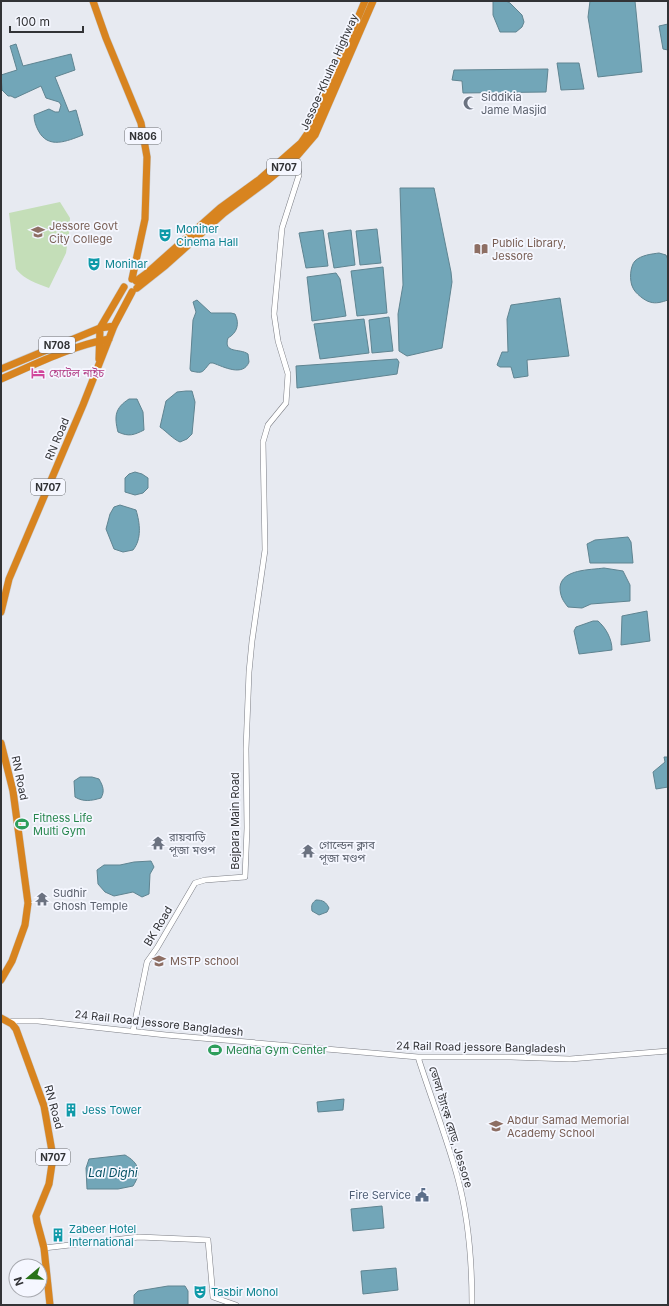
<svg xmlns="http://www.w3.org/2000/svg" width="669" height="1306" viewBox="0 0 669 1306" font-family="Inter,'Noto Sans Bengali',sans-serif">
  <style>
    .green { fill: #c4deb8 }
    .water { fill: #72a6b8; stroke: #5f8491 }
    .lines { fill: none; stroke-linecap: round; stroke-linejoin: round }
    .minor-casing { stroke: #7b7d84; stroke-width: 6 }
    .highway-casing { stroke: #c6c6c7; stroke-width: 8 }
    .minor { stroke: #fff; stroke-width: 5 }
    .highway { stroke: #d8841f; stroke-width: 7 }
    .labels { text-anchor: middle; stroke-width: 3.5; stroke-linejoin: round; paint-order: stroke }
    .shield { fill: #f5f7ff; stroke: #6c6e72; stroke-width: 1 }
    .shield-label { font-size: 10px; font-weight: bold; fill: #323336 }
    .street-label { font-size: 11px; fill: #323336; stroke: #f5f7ff }
    .worship-label { font-size: 11px; fill: #5b616d; stroke: #f5f7ff; text-anchor: start }
    .education-label { font-size: 11px; fill: #785e54; stroke: #f5f7ff; text-anchor: start }
    .culture-label { font-size: 11px; fill: #0d838f; stroke: #f5f7ff; text-anchor: start }
    .hotel-label { font-size: 11px; fill: #b23c85; stroke: #f5f7ff; text-anchor: start }
    .leisure-label { font-size: 11px; fill: #27864d; stroke: #f5f7ff; text-anchor: start }
    .service-label { font-size: 11px; fill: #4e5e75; stroke: #f5f7ff; text-anchor: end }
    .water-label { font-size: 12px; font-style: italic; fill: #065164; stroke: #f5f7ff }
  </style>
  <rect width="100%" height="100%" fill="#e7eaf1"/>
  <path class="green" d="M 60,202 L 70,218 L 69,233 L 66,253 L 49,288 C 36,283 25,280 16,269 L 9,213 Z"/>
  <path class="water" d="M 493,1 L 506,1 L 510,3 L 522,15 L 524,22 L 522,27 L 516,32 L 500,32 L 493,15 Z
    M 590,1 L 635,1 L 642,72 L 598,77 L 588,17 Z
    M 668,24 L 668,50 L 663,49 L 659,26 Z
    M 16,44 L 23,66 L 71,54 L 75,70 L 55,77 L 69,112 L 76,110 L 83,135 C 67,141 48,150 38,130 C 36,126 34,121 34,115 L 49,109 L 55,112 L 59,112 L 61,105 L 59,102 L 46,98 L 41,86 L 15,98 L 11,96 L 8,96 L 2,90 L 1,75 L 17,70 L 10,46 Z
    M 557,63 L 579,63 L 584,89 L 561,90 Z
    M 548,69 L 546,92 L 463,93 L 462,81 L 452,80 L 454,70 Z
    M 400,188 L 434,188 L 451,272 L 452,282 L 442,348 L 407,356 L 399,351 L 398,314 L 403,285 Z
    M 377,229 L 381,263 L 360,265 L 356,231 Z
    M 323,230 L 328,266 L 306,268 L 299,233 Z
    M 351,230 L 355,265 L 334,268 L 328,233 Z
    M 659,253 L 666,255 L 668,260 L 668,300 C 662,302 656,304 650,302 C 645,301 635,293 633,288 C 629,281 630,266 635,261 C 641,255 652,254 659,253 Z
    M 383,267 L 387,313 L 357,316 L 351,271 Z
    M 336,273 L 340,279 L 346,316 L 312,321 L 307,277 Z
    M 560,298 L 569,356 L 527,360 L 528,376 L 514,378 L 511,367 L 500,367 L 497,365 L 502,352 L 508,352 L 507,319 L 511,305 Z
    M 197,300 L 211,313 L 231,313 L 235,314 C 240,324 237,333 228,338 C 223,354 240,348 248,354 L 249,362 C 243,377 224,367 213,363 L 210,363 C 202,372 204,374 191,371 L 190,369 L 193,320 L 196,312 L 193,302 Z
    M 389,317 L 393,351 L 372,353 L 369,320 Z
    M 364,319 L 369,353 L 320,359 L 314,324 Z
    M 397,359 L 399,362 L 397,374 L 297,388 L 296,366 Z
    M 186,391 L 192,391 L 195,402 L 192,434 L 187,439 L 180,442 C 173,439 167,432 160,427 L 166,401 L 177,392 Z
    M 129,399 L 137,399 L 143,412 L 144,430 C 134,435 129,437 118,432 C 114,416 115,408 129,399 Z
    M 135,472 L 142,474 L 148,478 L 148,488 L 143,493 L 135,495 L 125,492 L 125,478 L 129,474 Z
    M 120,505 L 136,510 C 140,523 142,539 133,550 L 123,552 L 114,549 L 106,529 L 110,514 L 114,507 Z
    M 628,537 L 631,542 L 633,563 L 590,563 L 587,544 L 595,540 Z
    M 604,568 L 623,571 L 630,585 L 630,601 L 591,604 L 582,608 L 568,607 C 563,601 560,596 560,587 C 562,569 590,570 604,568 Z
    M 647,611 L 650,641 L 621,645 L 622,616 Z
    M 593,621 L 598,621 C 606,628 612,639 612,650 L 579,654 L 574,631 L 576,627 Z
    M 664,757 L 668,757 L 668,787 L 656,789 L 653,772 L 665,762 Z
    M 80,777 L 92,777 L 99,779 C 103,786 105,791 101,798 C 91,801 83,802 75,797 L 74,781 Z
    M 151,861 L 154,867 L 150,874 L 149,894 L 142,897 L 133,892 L 114,896 L 105,892 L 98,884 L 97,870 L 104,865 L 120,865 L 134,862 Z
    M 316,900 C 323,900 326,902 329,908 L 327,912 L 319,915 L 312,911 C 311,905 312,903 316,900 Z
    M 344,1099 L 343,1110 L 318,1112 L 317,1102 Z
    M 125,1155 C 139,1163 142,1172 133,1186 L 118,1189 L 87,1189 L 86,1168 L 89,1159 Z
    M 382,1206 L 384,1228 L 353,1231 L 351,1209 Z
    M 396,1268 L 398,1290 L 363,1294 L 361,1271 Z
    M 168,1286 L 185,1286 L 188,1291 L 188,1305 L 134,1305 L 134,1295 L 138,1291 Z"/>
  <g class="lines">
    <g class="minor-casing">
      <path id="minor" d="M 8,1021 L 38,1021 L 166,1035 L 418,1057 L 511,1057 L 570,1059 L 668,1051
        M 133,1031 L 147,962 L 157,948 L 195,883 L 205,880 L 245,877 L 247,828 L 246,749 L 249,672 L 252,641 L 265,550 L 263,442 L 268,425 L 286,403 L 288,374 L 278,341 L 274,314 L 282,228 L 299,175 L 296,154
        M 418,1057 C 431,1098 447,1138 458,1179 C 469,1220 472,1263 472,1305
        M 44,1248 L 139,1237 L 208,1240 L 213,1297 L 236,1305"/>
    </g>
    <g class="highway-casing">
      <path id="highway" d="M 93,1 L 106,38 L 141,123 L 147,157 L 145,219 L 132,279
        M 136,281 L 147,273 L 220,208 L 260,179 L 301,143 L 312,127 L 365,1
        M 137,288 L 166,265 L 224,213 L 267,181 L 297,156 L 315,135 L 373,1
        M 99,359 L 100,328 L 124,287
        M 1,369 L 100,328 L 114,326
        M 1,379 C 36,364 71,346 109,339
        M 1,612 L 9,579 L 83,405 L 114,326 L 132,292
        M 1,743 L 13,791 L 28,903 L 25,925 L 12,961 L 1,980
        M 1,1018 L 12,1024 L 16,1029 L 44,1106 L 53,1157 L 49,1184 L 36,1216 L 37,1222 L 44,1248 L 50,1305"/>
    </g>
    <use href="#minor" class="minor"/>
    <use href="#highway" class="highway"/>
  </g>
  <defs>
    <g id="mosque-bare" transform="scale(1.08)"><path d="M3.5-4.9A6 6 0 1 0 3.5 4.9A5 5 0 1 1 3.5-4.9Z" fill="#6b7280" stroke="#f5f7ff" stroke-width="2.5" paint-order="stroke"/></g>
    <g id="university-bare" transform="scale(1.08)"><path d="M0-5L7-2L0 1L-7-2ZM-4 1L0 2.5L4 1V4Q0 6-4 4Z" fill="#8d6e63" stroke="#f5f7ff" stroke-width="2.5" paint-order="stroke"/></g>
    <g id="theatre-bare" transform="scale(1.08)"><path d="M-5-5.5Q0-4 5-5.5V0Q5 5 0 6Q-5 5-5 0ZM-3.3-2.5H-1v1.5H-3.3ZM1-2.5H3.3v1.5H1ZM-2.8 1Q0 5.5 2.8 1Z" fill="#0f9aa8" stroke="#f5f7ff" stroke-width="2.5" paint-order="stroke"/></g>
    <g id="library-bare" transform="scale(1.08)"><path d="M-6-4Q-3-5.5-.7-3.5V5Q-3 3-6 4ZM6-4Q3-5.5 .7-3.5V5Q3 3 6 4Z" fill="#8d6e63" stroke="#f5f7ff" stroke-width="2.5" paint-order="stroke"/></g>
    <g id="hotel-bare" transform="scale(1.08)"><path d="M-6-4.5h1.5V1H6V5H4.5V3h-9V5H-6ZM-4 0a1.8 1.8 0 1 1 3.6 0ZM.5 0V-2.5h3Q6-2.5 6 0Z" fill="#d1479c" stroke="#f5f7ff" stroke-width="2.5" paint-order="stroke"/></g>
    <g id="stadium-bare" transform="scale(1.08)"><path d="M0-5a6.5 5 0 1 0 0 10a6.5 5 0 1 0 0-10ZM-3.5-1.8h7v3.6h-7Z" fill="#2e9e5b" stroke="#f5f7ff" stroke-width="2.5" paint-order="stroke"/></g>
    <g id="temple-bare" transform="scale(1.08)"><path d="M0-6L5-2H3V0L6.5 2.5H4V6H1.5V3h-3V6H-4V2.5H-6.5L-3 0V-2H-5Z" fill="#6b7280" stroke="#f5f7ff" stroke-width="2.5" paint-order="stroke"/></g>
    <g id="school-bare" transform="scale(1.08)"><path d="M0-5L7-2L0 1L-7-2ZM-4 1L0 2.5L4 1V4Q0 6-4 4Z" fill="#8d6e63" stroke="#f5f7ff" stroke-width="2.5" paint-order="stroke"/></g>
    <g id="building-bare" transform="scale(1.08)"><path d="M-4-6H4V6H1V3H-1V6H-4ZM-2.5-4.3h1.7v1.8h-1.7ZM.8-4.3h1.7v1.8H.8ZM-2.5-1h1.7V.8h-1.7ZM.8-1h1.7V.8H.8Z" fill="#0f9aa8" stroke="#f5f7ff" stroke-width="2.5" paint-order="stroke"/></g>
    <g id="civic-bare" transform="scale(1.08)"><path d="M-.6-6.5H3V-4.5H.6V-3L4-1V1h2V6H-6V1h2V-1L-.6-3ZM-1.2 2.5V6h2.4V2.5Z" fill="#5c6f8a" stroke="#f5f7ff" stroke-width="2.5" paint-order="stroke"/></g>
  </defs>
  <g fill-rule="evenodd">
    <use href="#mosque-bare" x="470" y="103"/>
    <use href="#university-bare" x="38" y="232"/>
    <use href="#theatre-bare" x="165" y="235"/>
    <use href="#library-bare" x="481" y="249"/>
    <use href="#theatre-bare" x="94" y="264"/>
    <use href="#hotel-bare" x="38" y="373"/>
    <use href="#stadium-bare" x="22" y="824"/>
    <use href="#temple-bare" x="158" y="843"/>
    <use href="#temple-bare" x="308" y="851"/>
    <use href="#temple-bare" x="42" y="899"/>
    <use href="#school-bare" x="159" y="961"/>
    <use href="#stadium-bare" x="215" y="1050"/>
    <use href="#building-bare" x="71" y="1110"/>
    <use href="#school-bare" x="496" y="1126"/>
    <use href="#civic-bare" x="422" y="1195"/>
    <use href="#building-bare" x="58" y="1235"/>
    <use href="#theatre-bare" x="200" y="1292"/>
  </g>
  <g class="labels">
    <g class="shield">
      <rect x="125" y="128" width="36" height="16" rx="3"/>
      <rect x="267" y="159" width="34" height="16" rx="3"/>
      <rect x="39" y="337" width="36" height="16" rx="3"/>
      <rect x="31" y="479" width="34" height="16" rx="3"/>
      <rect x="36" y="1149" width="34" height="16" rx="3"/>
    </g>
    <g class="shield-label">
      <text x="143" y="140">N806</text>
      <text x="284" y="171">N707</text>
      <text x="57" y="349">N708</text>
      <text x="48" y="491">N707</text>
      <text x="53" y="1161">N707</text>
    </g>
    <g class="street-label">
      <text transform="translate(329 72) rotate(-66)" y="4">Jessoe-Khulna Highway</text>
      <text transform="translate(57 439) rotate(-67)" y="4">RN Road</text>
      <text transform="translate(20 778) rotate(78)" y="4">RN Road</text>
      <text transform="translate(235 821) rotate(-90)" y="4">Bejpara Main Road</text>
      <text transform="translate(158 926) rotate(-59)" y="4">BK Road</text>
      <text transform="translate(159 1023) rotate(6)" y="4">24 Rail Road jessore Bangladesh</text>
      <text transform="translate(481 1047) rotate(1)" y="4">24 Rail Road jessore Bangladesh</text>
      <text transform="translate(54 1107) rotate(75)" y="4">RN Road</text>
      <text transform="translate(451 1127) rotate(73)" y="4">ভোলা ট্যাংক রোড, Jessore</text>
    </g>
    <g class="worship-label">
      <text x="481" y="101">Siddikia<tspan x="481" dy="13">Jame Masjid</tspan></text>
      <text x="169" y="841">রায়বাড়ি<tspan x="169" dy="13">পূজা মণ্ডপ</tspan></text>
      <text x="319" y="849">গোল্ডেন ক্লাব<tspan x="319" dy="13">পূজা মণ্ডপ</tspan></text>
      <text x="53" y="897">Sudhir<tspan x="53" dy="13">Ghosh Temple</tspan></text>
    </g>
    <g class="education-label">
      <text x="49" y="230">Jessore Govt<tspan x="49" dy="13">City College</tspan></text>
      <text x="492" y="247">Public Library,<tspan x="492" dy="13">Jessore</tspan></text>
      <text x="170" y="965">MSTP school</text>
      <text x="507" y="1124">Abdur Samad Memorial<tspan x="507" dy="13">Academy School</tspan></text>
    </g>
    <g class="culture-label">
      <text x="176" y="233">Moniher<tspan x="176" dy="13">Cinema Hall</tspan></text>
      <text x="105" y="268">Monihar</text>
      <text x="82" y="1114">Jess Tower</text>
      <text x="69" y="1233">Zabeer Hotel<tspan x="69" dy="13">International</tspan></text>
      <text x="211" y="1296">Tasbir Mohol</text>
    </g>
    <g class="hotel-label">
      <text x="49" y="377">হোটেল নাইচ</text>
    </g>
    <g class="leisure-label">
      <text x="33" y="822">Fitness Life<tspan x="33" dy="13">Multi Gym</tspan></text>
      <text x="226" y="1054">Medha Gym Center</text>
    </g>
    <g class="service-label">
      <text x="411" y="1199">Fire Service</text>
    </g>
    <g class="water-label">
      <text x="113" y="1177">Lal Dighi</text>
    </g>
  </g>
  <rect width="669" height="1306" fill="none" stroke="#323336" stroke-width="4"/>
  <g transform="translate(28 1278) rotate(251)"><circle r="19" fill="#f5f7ff" stroke="#a7a9af"/>
  <path d="M0-3L7 15L0 10L-7 15Z" fill="#287317"/>
  <text y="-6" font-size="11" font-weight="bold" text-anchor="middle" fill="#323336">N</text>
  </g>
  <path d="M10 26v6h73v-6" fill="none" stroke="#323336" stroke-width="2"/>
  <text x="16" y="26" font-size="12" fill="#323336" stroke="#f5f7ff" stroke-width="3" paint-order="stroke">100 m</text>
</svg>
